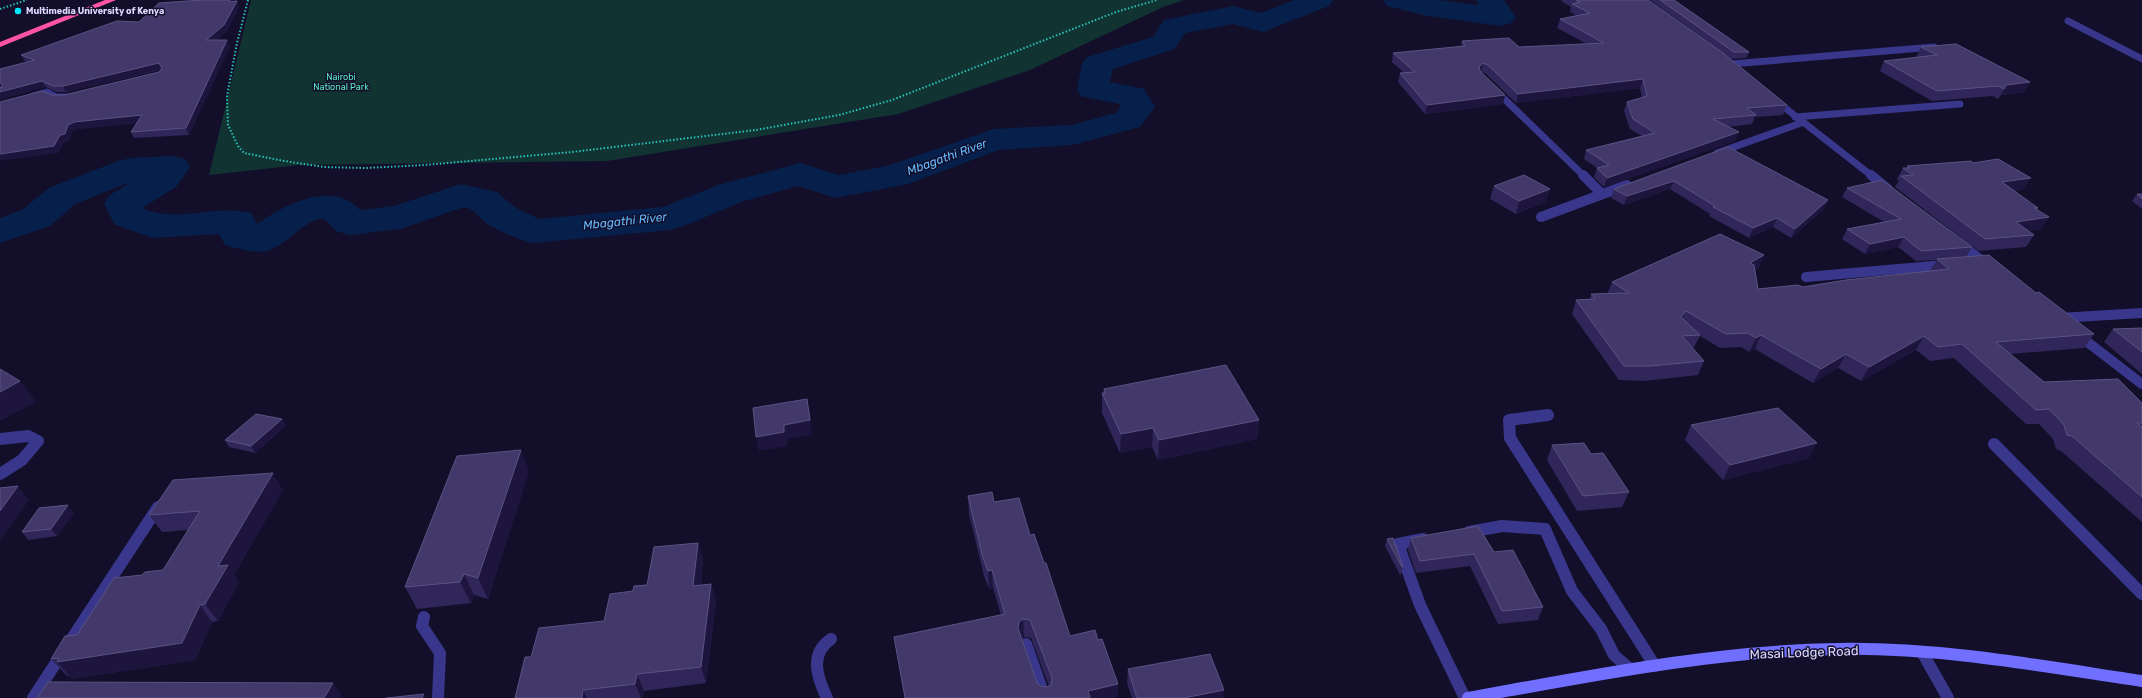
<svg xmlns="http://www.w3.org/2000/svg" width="2142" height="698" viewBox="0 0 2142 698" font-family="Rubik,sans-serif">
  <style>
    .green { fill: #113433 }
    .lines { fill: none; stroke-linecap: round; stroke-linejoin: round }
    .river { fill: #07204b; fill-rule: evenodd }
    .path { stroke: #27c3b8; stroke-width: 2; stroke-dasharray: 1.5 2; stroke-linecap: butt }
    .lane-far1 { stroke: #39378c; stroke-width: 7 }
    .lane { stroke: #39378c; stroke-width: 12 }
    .street-far2 { stroke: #39378c; stroke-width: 7 }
    .street-far1 { stroke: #39378c; stroke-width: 10 }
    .street { stroke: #39378c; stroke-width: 12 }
    .secondary { stroke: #706fff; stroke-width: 12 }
    .highway { fill: #ff53a7; fill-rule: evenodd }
    .wall { fill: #302659; fill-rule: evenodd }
    .shaded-wall { fill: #1d153e }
    .building { fill: #42396a; stroke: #5a5282; fill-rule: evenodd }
    .poi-dot { fill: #04e9ff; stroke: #130f2a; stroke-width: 1.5 }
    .labels { text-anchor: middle; stroke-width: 3; stroke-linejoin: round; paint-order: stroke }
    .far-poi-label { font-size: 9px; font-weight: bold; fill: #dcd8ff; stroke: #130f2a; text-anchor: start }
    .far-park-label { font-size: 9px; fill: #5ae8c3; stroke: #130f2a }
    .water-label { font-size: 12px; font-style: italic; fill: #66baff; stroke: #130f2a }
    .near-street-label { font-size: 13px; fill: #dcd8ff; stroke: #130f2a }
  </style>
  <rect width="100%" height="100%" fill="#130f2a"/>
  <path class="green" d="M 251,0 L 1184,0 L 1163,7 L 1030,70 L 898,114 L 607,161 L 300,165 L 209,175 Z"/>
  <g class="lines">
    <path class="river" d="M 1294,0 L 1333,0 L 1329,6 L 1263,32 L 1233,24 L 1185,33 L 1175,49 L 1113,69 L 1110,82 L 1144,89 L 1155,107 L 1140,127 L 1084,142 L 1072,145 L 999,150 L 908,184 L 836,198 L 798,186 L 744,201 L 684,226 L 670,230 L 533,243 C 518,239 502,233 489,225 C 480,219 475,209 464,207 L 400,229 L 350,235 L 336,231 L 325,219 C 308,217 289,241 274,248 C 259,256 240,249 225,245 L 219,234 L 152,238 L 114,224 L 104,203 L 110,195 L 133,181 L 75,204 L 50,226 L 0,243 L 0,218 L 22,210 L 49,188 L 118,161 L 131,158 L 172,156 L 185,159 L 190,167 L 176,187 L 144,207 L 144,209 C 178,223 216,204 251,213 L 257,224 C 284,205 332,179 360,210 L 394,206 L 461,184 L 497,192 L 516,208 L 539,219 L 663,207 L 718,185 L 800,163 L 839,175 L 887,166 L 994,129 L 1071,125 L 1116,113 L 1121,106 L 1119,104 L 1081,96 L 1077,89 L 1082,64 L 1087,57 L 1153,37 L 1164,20 L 1233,6 L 1261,13 Z
      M 1383,0 L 1440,0 L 1479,5 L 1476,0 L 1504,0 L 1516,17 L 1511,23 L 1501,26 L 1428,16 L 1387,6 Z"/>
    <path class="path" d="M 248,0 L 237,43 L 227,96 L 228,125 L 238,146 L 244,153 L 284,161 L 324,167 L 366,168 L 425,165 L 572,152 L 756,130 L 839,115 L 892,100 L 1116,12 L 1157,0
      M 0,9 L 27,0"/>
    <path class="lane-far1" d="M 1795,117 L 1960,104"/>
    <path class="lane" d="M 1548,415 L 1509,420 L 1510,438 L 1655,666
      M 1994,444 L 2142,594
      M 1469,532 L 1502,526 L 1545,529 L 1572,591 L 1601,629 L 1614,655 L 1630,669
      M 1423,539 L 1398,544 L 1420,605 L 1465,698
      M 1026,644 L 1045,698
      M 827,698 C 817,677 809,654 831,639"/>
    <path class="street-far2" d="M 2068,21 L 2142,59
      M 1731,64 L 1934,47
      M 1494,89 L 1584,176
      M 33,96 L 47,92 L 56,97 L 67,97
      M 1775,100 L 1872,176
      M 1717,153 L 1801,123"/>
    <path class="street-far1" d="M 1583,175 L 1602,194
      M 1871,175 L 1888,189
      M 1541,217 L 1627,185
      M 1960,244 L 1985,263
      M 1806,277 L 1945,265
      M 2059,318 L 2142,313
      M 2077,334 L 2142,384"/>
    <path class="street" d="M 0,439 L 28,436 L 38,441 L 22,460 L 0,474
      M 424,617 L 422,626 L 440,653 L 438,698
      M 1922,652 L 1948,698
      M 33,698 L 158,507"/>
    <path class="secondary" d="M 1468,698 C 1590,676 1712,651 1837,649 C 1939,647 2041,666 2142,681"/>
    <path class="highway" d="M 105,0 L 116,0 L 0,47 L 0,42 Z"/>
  </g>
  <path class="wall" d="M 1562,0 L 1648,0 L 1787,105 L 1783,115 L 1755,117 L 1752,124 L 1728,127 L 1739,132 L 1735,141 L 1604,187 L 1594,177 L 1597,168 L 1584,159 L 1586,150 L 1642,136 L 1630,129 L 1624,111 L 1627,102 L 1642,98 L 1640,88 L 1516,103 L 1485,73 L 1481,72 L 1505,95 L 1503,104 L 1425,114 L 1398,82 L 1400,73 L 1404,73 L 1392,62 L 1393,53 L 1461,46 L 1462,41 L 1519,47 L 1587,44 L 1557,28 L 1560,19 L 1577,16 L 1570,12 L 1571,7 L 1561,1 Z
    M 1650,0 L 1674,0 L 1749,52 L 1746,58 L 1731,59 Z
    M 236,1 L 239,7 L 227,31 L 217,40 L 230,46 L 189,135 L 134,138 L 131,132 L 137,123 L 78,129 L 72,131 L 69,141 L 64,142 L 58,153 L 52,95 L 64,95 L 159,72 L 161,70 L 66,92 L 57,92 L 46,87 L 3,87 L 27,62 L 25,61 L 21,55 L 139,22 Z
    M 1921,47 L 2030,82 L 2024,92 L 2001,95 L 1998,99 L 1993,96 L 1932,101 L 1880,71 L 1884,61 L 1918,58 L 1916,57 Z
    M 1728,147 L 1828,200 L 1824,209 L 1791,238 L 1773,227 L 1749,238 L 1709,216 L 1710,214 L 1670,189 L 1624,205 L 1611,198 L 1614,189 Z
    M 1973,163 L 2024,189 L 2014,191 L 2038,208 L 2037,210 L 2049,217 L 2041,229 L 2028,231 L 2034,235 L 2026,247 L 1978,251 L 1895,187 L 1899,181 L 1897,179 L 1903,168 L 1906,168 L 1907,166 Z
    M 1494,186 L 1546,202 L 1516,214 L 1490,199 Z
    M 1847,188 L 1972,247 L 1966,257 L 2036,293 L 2094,334 L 2084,348 L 2010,354 L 2044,382 L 2142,403 L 2142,522 L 2061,451 L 2056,449 L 2053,439 L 2039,424 L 2026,424 L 1954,358 L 1930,361 L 1916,350 L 1861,381 L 1838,368 L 1813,383 L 1755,349 L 1749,352 L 1741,347 L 1720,348 L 1700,336 L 1693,349 L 1704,361 L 1698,375 L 1644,381 L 1619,380 L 1572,314 L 1576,300 L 1590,299 L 1591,294 L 1607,294 L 1612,282 L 1764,255 L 1758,269 L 1755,270 L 1758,289 L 1803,287 L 1930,271 L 1937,260 L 1916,261 L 1898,247 L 1865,254 L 1842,239 L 1847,229 L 1884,222 L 1842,197 Z
    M 2137,194 L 2142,194 L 2142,209 L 2132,201 Z
    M 2142,328 L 2142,374 L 2104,342 L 2113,329 Z
    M 1104,389 L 1259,420 L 1257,439 L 1158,460 L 1152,447 L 1120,453 L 1102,413 L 1102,393 L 1103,393 Z
    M 282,419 L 286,426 L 255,453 L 229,447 L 225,440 Z
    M 1691,425 L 1809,458 L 1723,480 L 1685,440 Z
    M 1552,445 L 1629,492 L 1622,507 L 1577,511 L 1547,460 Z
    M 529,471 L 488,599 L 474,595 L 471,603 L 417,609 L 405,587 Z
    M 283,490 L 234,575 L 239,582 L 218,621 L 212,622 L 195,660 L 72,679 L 69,676 L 67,676 L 51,659 L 142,575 L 163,570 L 188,530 L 162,532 L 149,515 Z
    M 968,496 L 994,502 L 1030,535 L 1070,636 L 1098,640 L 1118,684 L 1117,698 L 905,698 L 894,637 L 1001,615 L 993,588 L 989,589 L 984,576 L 969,514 ZM 1024,637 L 1031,638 L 1049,686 L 1047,687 L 1040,686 L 1037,683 L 1022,638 Z
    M 74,513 L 57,536 L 28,540 L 22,532 Z
    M 1411,538 L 1494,552 L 1543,607 L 1538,620 L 1498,624 L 1470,566 L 1416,573 L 1408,550 Z
    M 1387,539 L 1403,567 L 1401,575 L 1400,575 L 1385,546 Z
    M 698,543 L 703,560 L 701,585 L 711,584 L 716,601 L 706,683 L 644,691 L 642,698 L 515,698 L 531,657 L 604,621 L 633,591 L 647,585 Z
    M 1128,669 L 1223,698 L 1132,698 L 1127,683 Z"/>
  <path class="shaded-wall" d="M 230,0 L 237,0 L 232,8 L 229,2 Z
    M 237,1 L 239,7 L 227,31 L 209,47 L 206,40 Z
    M 227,40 L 230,46 L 189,135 L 186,128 Z
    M 159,63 L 163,69 L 66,92 L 63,86 Z
    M 1483,63 L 1481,72 L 1477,75 L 1479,67 Z
    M 1643,79 L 1640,88 L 1516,103 L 1518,94 Z
    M 42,81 L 46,87 L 0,100 L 0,92 Z
    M 2030,82 L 2024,92 L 2001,95 L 2006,85 Z
    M 1505,95 L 1503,104 L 1425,114 L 1427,105 Z
    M 142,115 L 146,122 L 78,129 L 72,131 L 69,141 L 64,142 L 58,153 L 0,161 L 0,154 L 60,135 L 68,125 L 74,122 Z
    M 1739,132 L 1735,141 L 1604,187 L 1607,178 Z
    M 2031,178 L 2024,189 L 1995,194 L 2002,182 Z
    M 1674,181 L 1670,189 L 1624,205 L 1627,196 Z
    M 1550,189 L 1546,202 L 1516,214 L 1519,201 Z
    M 1828,200 L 1824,209 L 1791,238 L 1795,229 Z
    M 2049,217 L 2041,229 L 2009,234 L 2016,222 Z
    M 1777,218 L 1773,227 L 1749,238 L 1753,228 Z
    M 1904,237 L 1898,247 L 1865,254 L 1870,244 Z
    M 1764,255 L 1758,269 L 1744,276 L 1750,263 Z
    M 1686,311 L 1680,324 L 1681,317 Z
    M 1761,335 L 1755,349 L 1749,352 L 1756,338 Z
    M 1924,336 L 1916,350 L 1861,381 L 1869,367 Z
    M 1846,354 L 1838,368 L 1813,383 L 1821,369 Z
    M 20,381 L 36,402 L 0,421 L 0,392 Z
    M 807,399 L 810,413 L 812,435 L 787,439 L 787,446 L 759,451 L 756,437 L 784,425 Z
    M 282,419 L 286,426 L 255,453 L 251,446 Z
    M 1259,420 L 1257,439 L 1158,460 L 1159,440 Z
    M 1153,428 L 1152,447 L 1120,453 L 1121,434 Z
    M 1817,443 L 1809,458 L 1723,480 L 1730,465 Z
    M 521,450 L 529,471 L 488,599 L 478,578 Z
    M 273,473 L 283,490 L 234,575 L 239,582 L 218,621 L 205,604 L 218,566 Z
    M 18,486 L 29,500 L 1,540 L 0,538 L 0,511 Z
    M 68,505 L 74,513 L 57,536 L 51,529 Z
    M 698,543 L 703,560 L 699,603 L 693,586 Z
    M 992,570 L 993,588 L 989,589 L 988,571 Z
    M 464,574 L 474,595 L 471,603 L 460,582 Z
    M 711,584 L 716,601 L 706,683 L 701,667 Z
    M 200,605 L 212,622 L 195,660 L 72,679 L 57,662 Z
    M 1023,619 L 1024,637 L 1020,639 L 1018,628 L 1019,622 Z
    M 637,674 L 644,691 L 642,698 L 641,698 L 635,684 Z
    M 333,683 L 343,697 L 342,698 L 324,698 Z
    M 1118,684 L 1117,698 L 1088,698 L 1088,691 Z
    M 583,690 L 587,698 L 582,698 Z
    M 1224,690 L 1223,698 L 1184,698 Z
    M 424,694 L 426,698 L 422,698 Z"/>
  <path class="building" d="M 202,0 L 230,0 L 229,2 L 237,1 L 224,25 L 206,40 L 227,40 L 186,128 L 131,132 L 142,115 L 74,122 L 68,125 L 65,134 L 60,135 L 54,146 L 0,154 L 0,102 L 42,91 L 52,95 L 64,95 L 159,72 L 162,69 L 159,63 L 63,86 L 53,86 L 42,81 L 0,92 L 0,87 L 3,87 L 0,82 L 0,69 L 35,60 L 21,55 L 117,21 L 139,22 L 159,3 Z
    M 1576,0 L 1648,0 L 1723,53 L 1787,105 L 1747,108 L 1756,115 L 1713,119 L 1739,132 L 1607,178 L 1597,168 L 1609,165 L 1586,150 L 1655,133 L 1633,119 L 1627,102 L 1647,96 L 1643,79 L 1518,94 L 1488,65 L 1483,63 L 1479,67 L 1480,71 L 1505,95 L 1427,105 L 1400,73 L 1415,72 L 1393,53 L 1465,46 L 1462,41 L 1509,38 L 1519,47 L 1604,43 L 1560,19 L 1590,13 L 1572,4 L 1580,2 Z
    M 1660,0 L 1674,0 L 1749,52 L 1734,52 Z
    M 1956,44 L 2030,82 L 2006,85 L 2004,89 L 1998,86 L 1937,91 L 1884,61 L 1937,55 L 1921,47 Z
    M 1728,147 L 1828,200 L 1795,229 L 1777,218 L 1753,228 L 1713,207 L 1715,206 L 1674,181 L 1627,196 L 1614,189 Z
    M 1998,159 L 2031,178 L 2002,182 L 2038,208 L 2034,208 L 2049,217 L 2016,222 L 2034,235 L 1985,239 L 1901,176 L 1913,175 L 1903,168 L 1910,168 L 1907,166 L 1971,161 L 1973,163 Z
    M 1524,175 L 1550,189 L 1519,201 L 1494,186 Z
    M 1882,180 L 1972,247 L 1921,251 L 1904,237 L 1870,244 L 1847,229 L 1901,219 L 1847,188 Z
    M 2137,194 L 2142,194 L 2142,199 Z
    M 1720,234 L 1764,255 L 1750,263 L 1754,265 L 1758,289 L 1798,285 L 1803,287 L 1846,280 L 1949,269 L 1937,259 L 1989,255 L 2036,293 L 2039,292 L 2094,334 L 1996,342 L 2044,382 L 2118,379 L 2142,403 L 2142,423 L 2137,423 L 2142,427 L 2142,497 L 2072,436 L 2067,435 L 2064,425 L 2049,409 L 2036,410 L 1962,344 L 1938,347 L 1924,336 L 1869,367 L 1846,354 L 1821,369 L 1761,335 L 1756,338 L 1748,333 L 1726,334 L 1686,311 L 1681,317 L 1700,335 L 1682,336 L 1704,361 L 1650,366 L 1624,366 L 1576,300 L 1595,299 L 1591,294 L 1629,293 L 1612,282 Z
    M 2142,328 L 2142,352 L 2113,329 Z
    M 1226,365 L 1259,420 L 1159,440 L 1153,428 L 1121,434 L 1102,393 L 1105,393 L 1104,389 Z
    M 0,369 L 20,381 L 0,392 Z
    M 807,399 L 810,420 L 784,425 L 784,432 L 756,437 L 753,408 Z
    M 1778,408 L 1817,443 L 1730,465 L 1691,425 Z
    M 256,414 L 282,419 L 251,446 L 225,440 Z
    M 1584,443 L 1591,454 L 1603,453 L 1629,492 L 1583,496 L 1552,445 Z
    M 521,450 L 478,578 L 464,574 L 460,582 L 405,587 L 457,456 Z
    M 273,473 L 218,566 L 228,565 L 205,604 L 200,605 L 182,643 L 57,662 L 59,658 L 51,659 L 65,636 L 77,635 L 114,578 L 142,575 L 145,572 L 163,570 L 200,511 L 149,515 L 173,480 Z
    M 18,486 L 0,511 L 0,488 Z
    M 992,492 L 994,502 L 1019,498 L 1030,535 L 1034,534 L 1044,563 L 1046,563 L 1070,636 L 1095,630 L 1098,640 L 1102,639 L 1118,684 L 1088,691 L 1090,698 L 905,698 L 894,637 L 1005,614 L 992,570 L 988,571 L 983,558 L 968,496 ZM 1023,619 L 1030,620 L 1052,678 L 1051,685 L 1047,687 L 1040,686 L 1037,683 L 1018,628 L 1019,622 Z
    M 68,505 L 51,529 L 22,532 L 39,508 Z
    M 1478,526 L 1494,552 L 1513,550 L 1543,607 L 1502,611 L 1474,554 L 1420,561 L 1411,538 Z
    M 1393,538 L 1403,567 L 1402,567 L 1387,539 Z
    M 698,543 L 693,586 L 711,584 L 701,667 L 637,674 L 635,684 L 583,690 L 582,698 L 515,698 L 525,657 L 531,657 L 539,628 L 604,621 L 610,594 L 633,591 L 634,586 L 647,585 L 654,547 Z
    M 1210,654 L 1224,690 L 1184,698 L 1137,698 L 1128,669 Z
    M 48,682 L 333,683 L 324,698 L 37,698 Z
    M 424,694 L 422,698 L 386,698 Z"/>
  <circle class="poi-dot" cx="18" cy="11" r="4"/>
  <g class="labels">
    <g class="far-poi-label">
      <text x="26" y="14">Multimedia University of Kenya</text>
    </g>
    <g class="far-park-label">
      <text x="341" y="80">Nairobi<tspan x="341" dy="10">National Park</tspan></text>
    </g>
    <g class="water-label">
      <text transform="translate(947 157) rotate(-20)" y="4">Mbagathi River</text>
      <text transform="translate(625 221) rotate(-6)" y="4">Mbagathi River</text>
    </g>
    <g class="near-street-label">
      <text transform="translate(1804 652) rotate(-2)" y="5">Masai Lodge Road</text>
    </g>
  </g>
</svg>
